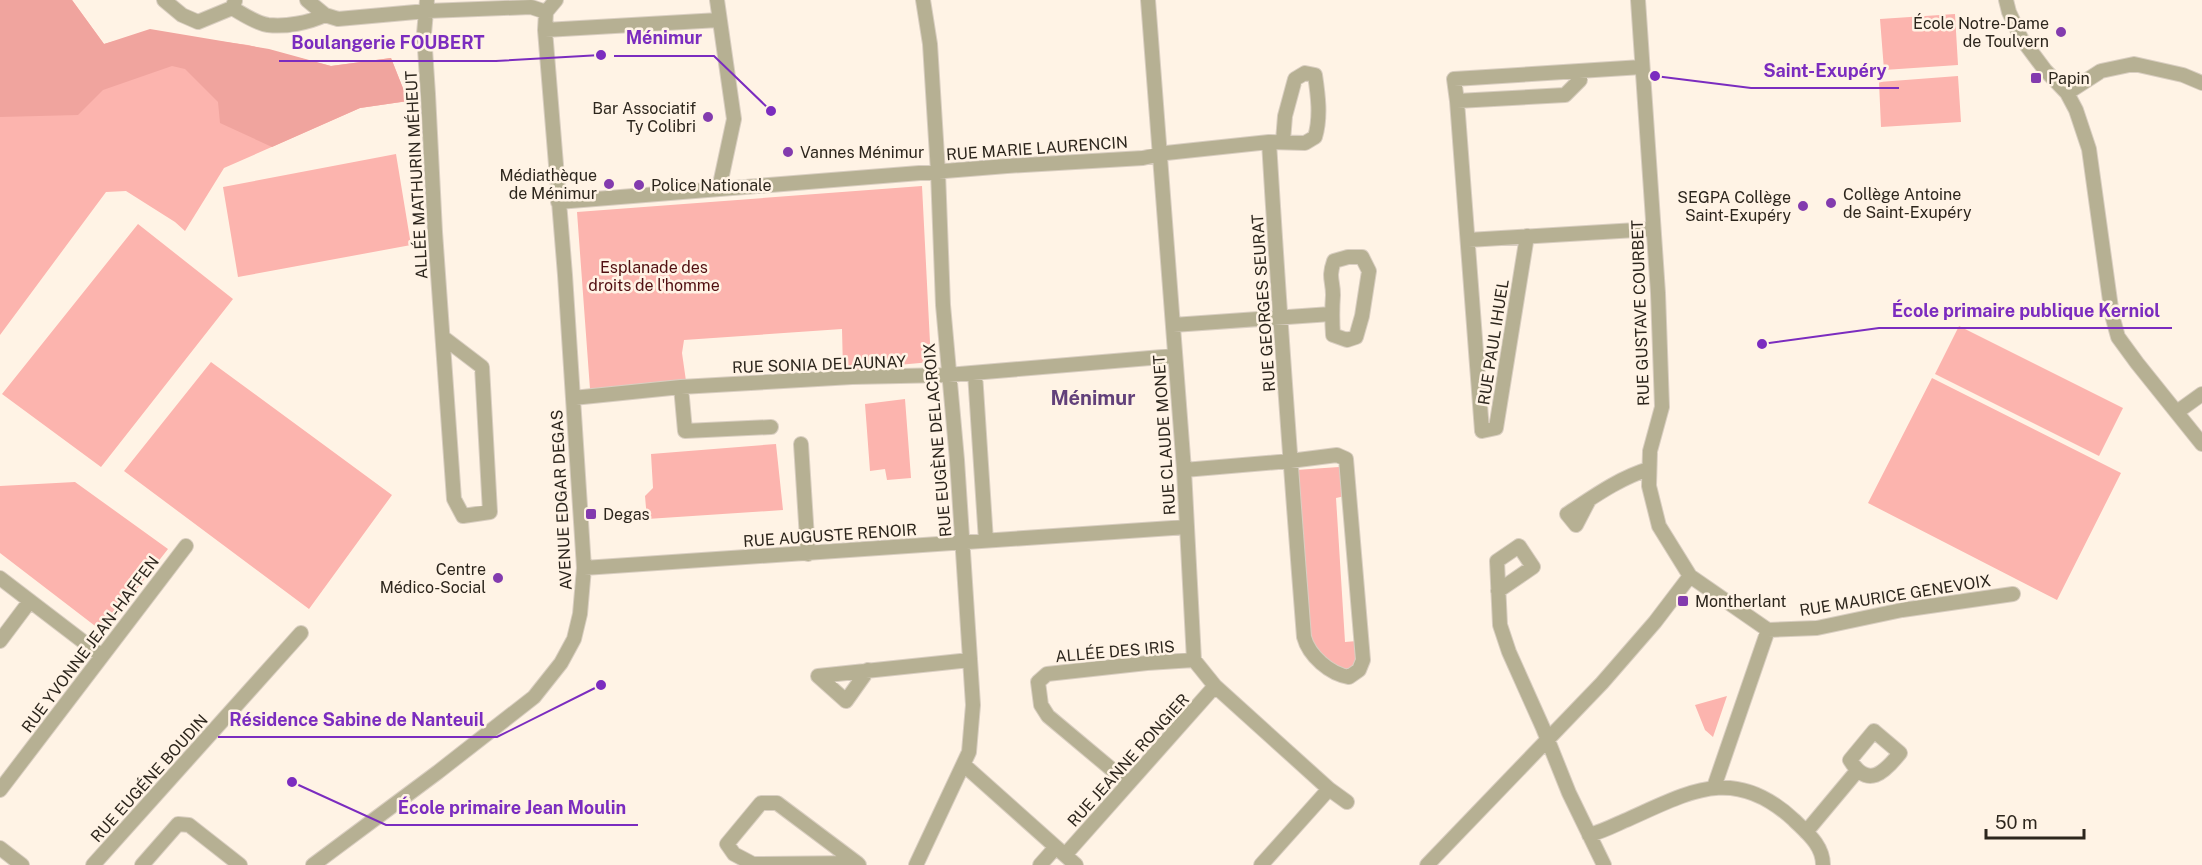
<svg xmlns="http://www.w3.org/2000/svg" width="2202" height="865" viewBox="0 0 2202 865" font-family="'Public Sans',sans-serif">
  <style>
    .green { fill: #fcb4ae }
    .forest { fill: #f0a49e }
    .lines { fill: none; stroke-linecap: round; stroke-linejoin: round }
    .minor-casing { stroke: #d9cec1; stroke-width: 16 }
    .minor { stroke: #b6b093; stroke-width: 14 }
    .poi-dot { fill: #833bae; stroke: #fff3e5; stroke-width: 2 }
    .labels { text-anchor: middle; stroke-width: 5; stroke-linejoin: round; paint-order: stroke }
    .poi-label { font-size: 16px; fill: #2d261d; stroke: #fff3e5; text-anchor: start }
    .street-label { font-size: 16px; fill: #2d261d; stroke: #fff3e5 }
    .park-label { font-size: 16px; fill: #510f11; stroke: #fff3e5 }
    .quarter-label { font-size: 20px; font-weight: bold; fill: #62407a; stroke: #fff3e5 }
    .leader { fill: none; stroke: #7b2cbf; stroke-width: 2 }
    .callout-dot { fill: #7b2cbf; stroke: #fff3e5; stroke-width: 2 }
    .callout-label { font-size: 18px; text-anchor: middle; font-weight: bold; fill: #7b2cbf; stroke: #fff3e5; stroke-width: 5; stroke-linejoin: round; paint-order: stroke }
  </style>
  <rect width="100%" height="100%" fill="#fff3e5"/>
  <path class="green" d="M 0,0 L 72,0 L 104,44 L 149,32 L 248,45 L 331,66 L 391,58 L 408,101 L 360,108 L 224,168 L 185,231 L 175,222 L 126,191 L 106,192 L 0,335 Z
    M 1955,14 L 1958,65 L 1884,70 L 1880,19 Z
    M 1958,76 L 1961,122 L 1881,127 L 1879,82 Z
    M 396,154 L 411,245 L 238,277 L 223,187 Z
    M 922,186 L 931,362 L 843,370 L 842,329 L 684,340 L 682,353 L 686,381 L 590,389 L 577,212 Z
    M 138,224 L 233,299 L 101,467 L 2,394 Z
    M 1959,326 L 2123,408 L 2099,456 L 1935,374 Z
    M 211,362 L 392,495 L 309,609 L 124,471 Z
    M 1932,378 L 2121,473 L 2057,600 L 1868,503 Z
    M 905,399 L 911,478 L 887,480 L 885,469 L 870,471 L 865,404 Z
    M 776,444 L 783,510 L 647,519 L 645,496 L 653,488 L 651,454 Z
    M 1339,467 L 1343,472 L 1345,496 L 1336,498 L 1345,642 L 1357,641 L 1358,663 L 1350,672 L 1340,672 L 1311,648 L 1296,470 Z
    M 75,482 L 168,549 L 103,632 L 0,553 L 0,486 Z
    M 1727,696 L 1713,737 L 1705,730 L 1695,705 Z"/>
  <path class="forest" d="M 0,0 L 72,0 L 104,44 L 150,29 L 269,49 L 331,66 L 391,58 L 408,101 L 360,108 L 272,147 L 220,123 L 218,102 L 185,69 L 172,66 L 103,90 L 78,115 L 0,117 Z"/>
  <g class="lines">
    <g class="minor-casing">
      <path id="minor" d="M 164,0 L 182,15 L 198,22 L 232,8 L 235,1
        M 307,0 L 325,15 L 338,19 L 427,11 L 531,7 L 546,12
        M 427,0 L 424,34 L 428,94 L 435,232 L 454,499 L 463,516 L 490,512 L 482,367 L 444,338
        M 717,0 L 734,119 L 719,189
        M 1148,0 L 1184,470 L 1194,660 L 1215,686 L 1329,789 L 1347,802
        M 2006,0 L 2009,12 L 2021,38 L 2045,70 L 2067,93 L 2076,110 L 2089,149 L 2112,315 L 2118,337 L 2137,363 L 2202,444
        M 232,8 C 243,14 255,23 268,25 C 286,27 308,23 325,15
        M 546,12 L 556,0
        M 545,30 L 719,20
        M 2067,93 L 2101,71 L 2134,64 L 2183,75 L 2202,83
        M 1457,101 L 1565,95 L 1580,80 L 1580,71
        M 558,202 L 1007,166 L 1143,158 L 1166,153 L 1269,142 L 1305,143 L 1315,137 C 1321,117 1318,95 1315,75 L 1305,73 L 1295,79 L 1285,116 L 1283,141
        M 1527,236 L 1496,428 L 1482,431 L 1457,101 L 1454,79 L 1642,67
        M 1468,240 L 1653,229
        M 1348,257 L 1362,257 L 1369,271 L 1362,316 L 1356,337 L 1347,340 L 1333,335 C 1332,321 1332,309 1333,295 C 1333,280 1328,278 1334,261 Z
        M 1173,325 L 1331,314
        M 975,373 L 986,541
        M 681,387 L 685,431 L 771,427
        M 573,398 L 681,387 L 852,377 L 948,375 L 1174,356
        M 2177,412 L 2202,394
        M 801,444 L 808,554
        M 1184,470 L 1290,461 L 1337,455 L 1346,459 L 1363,660 L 1359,670 L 1349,677 C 1330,674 1309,656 1304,637 C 1291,472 1279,307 1269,142
        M 1589,500 L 1576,525 L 1567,514 C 1593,497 1619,478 1649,469
        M 584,568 L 1187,527
        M 1690,576 L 1768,630
        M 0,578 L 102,656
        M 1498,591 L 1533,567 L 1519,546 L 1497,561 L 1500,625 L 1509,652 L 1543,728 L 1569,793 L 1604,865
        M 0,641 L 30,601
        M 868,670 L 846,701 L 818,676 L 970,660
        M 1874,731 L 1900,753 C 1884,773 1868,789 1850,760 Z
        M 964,765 L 1076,865
        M 1128,783 L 1048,716 L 1041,705 L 1038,682 L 1047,674 L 1147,663 L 1194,660
        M 1714,787 L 1768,630 L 1817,628 L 1902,610 L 2013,594
        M 0,790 L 186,546
        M 1806,832 L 1857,771
        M 1589,835 C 1601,832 1613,826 1624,821 C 1688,793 1733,763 1794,820 C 1807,833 1823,845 1823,865
        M 0,848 L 22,865
        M 1065,855 L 1215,686
        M 857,863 L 753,864 L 734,854 L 727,844 L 761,803 L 777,803 L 857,863 L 859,865
        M 93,865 L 301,633
        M 142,865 L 178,824 L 189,825 L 240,865
        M 313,865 L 438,772 L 534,697 L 561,663 L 574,639 L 580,614 L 584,568 L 565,275 L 545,30 L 546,12
        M 916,865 L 969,752 L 973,705 L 957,460 L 943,305 L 938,172 L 930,44 L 923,0
        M 1040,865 L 1056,847
        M 1261,865 L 1329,789
        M 1427,865 L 1602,683 L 1655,622 L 1690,576 L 1659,526 L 1649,486 L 1650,451 L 1662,407 L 1658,293 L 1638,0"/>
    </g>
    <use href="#minor" class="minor"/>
  </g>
  <g class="poi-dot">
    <circle cx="2061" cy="32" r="6"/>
    <rect x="2030" y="72" width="12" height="12" rx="3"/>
    <circle cx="708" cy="117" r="6"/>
    <circle cx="788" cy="152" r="6"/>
    <circle cx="609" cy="184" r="6"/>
    <circle cx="639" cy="185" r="6"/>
    <circle cx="1831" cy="203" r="6"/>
    <circle cx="1803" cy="206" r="6"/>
    <rect x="585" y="508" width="12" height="12" rx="3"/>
    <circle cx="498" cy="578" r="6"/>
    <rect x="1677" y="595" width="12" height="12" rx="3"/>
  </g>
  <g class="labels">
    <g class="poi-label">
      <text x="2049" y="29" text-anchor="end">École Notre-Dame<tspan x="2049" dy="18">de Toulvern</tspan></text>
      <text x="2048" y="84">Papin</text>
      <text x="696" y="114" text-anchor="end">Bar Associatif<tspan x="696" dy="18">Ty Colibri</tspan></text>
      <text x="800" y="158">Vannes Ménimur</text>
      <text x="597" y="181" text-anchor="end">Médiathèque<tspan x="597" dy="18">de Ménimur</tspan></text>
      <text x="651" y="191">Police Nationale</text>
      <text x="1843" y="200">Collège Antoine<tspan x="1843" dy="18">de Saint-Exupéry</tspan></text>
      <text x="1791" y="203" text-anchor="end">SEGPA Collège<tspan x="1791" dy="18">Saint-Exupéry</tspan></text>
      <text x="603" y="520">Degas</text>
      <text x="486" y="575" text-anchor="end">Centre<tspan x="486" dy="18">Médico-Social</tspan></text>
      <text x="1695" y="607">Montherlant</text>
    </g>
    <g class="street-label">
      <text transform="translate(1037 148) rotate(-4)" y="6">RUE MARIE LAURENCIN</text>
      <text transform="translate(416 175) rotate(-93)" y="6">ALLÉE MATHURIN MÉHEUT</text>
      <text transform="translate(1263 303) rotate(-94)" y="6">RUE GEORGES SEURAT</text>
      <text transform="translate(1640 313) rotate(-92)" y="6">RUE GUSTAVE COURBET</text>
      <text transform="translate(1493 342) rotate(-81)" y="6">RUE PAUL IHUEL</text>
      <text transform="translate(819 364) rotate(-2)" y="6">RUE SONIA DELAUNAY</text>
      <text transform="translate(1164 435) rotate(-94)" y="6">RUE CLAUDE MONET</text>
      <text transform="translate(937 440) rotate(-95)" y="6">RUE EUGÈNE DELACROIX</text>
      <text transform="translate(561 500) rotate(-93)" y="6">AVENUE EDGAR DEGAS</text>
      <text transform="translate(830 535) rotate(-4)" y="6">RUE AUGUSTE RENOIR</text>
      <text transform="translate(1895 595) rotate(-9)" y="6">RUE MAURICE GENEVOIX</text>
      <text transform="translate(90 644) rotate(-53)" y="6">RUE YVONNE JEAN-HAFFEN</text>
      <text transform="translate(1115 651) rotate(-5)" y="6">ALLÉE DES IRIS</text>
      <text transform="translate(1128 760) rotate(-48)" y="6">RUE JEANNE RONGIER</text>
      <text transform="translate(149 778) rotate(-48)" y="6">RUE EUGÉNE BOUDIN</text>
    </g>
    <g class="park-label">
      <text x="654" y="273">Esplanade des<tspan x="654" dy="18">droits de l'homme</tspan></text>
    </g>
    <g class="quarter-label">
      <text x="1093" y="405">Ménimur</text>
    </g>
  </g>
  <path class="leader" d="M771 111L714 56H614M601 55L496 61H279M1655 76L1751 88H1899M1762 344L1879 328H2172M601 685L497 737H218M292 782L386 825H638"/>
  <g class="callout-dot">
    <circle cx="771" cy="111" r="6"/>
    <circle cx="601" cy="55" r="6"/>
    <circle cx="1655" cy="76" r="6"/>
    <circle cx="1762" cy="344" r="6"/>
    <circle cx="601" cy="685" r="6"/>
    <circle cx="292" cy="782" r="6"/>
  </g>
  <g class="callout-label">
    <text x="664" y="44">Ménimur</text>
    <text x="388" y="49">Boulangerie FOUBERT</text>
    <text x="1825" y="77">Saint-Exupéry</text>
    <text x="2026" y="317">École primaire publique Kerniol</text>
    <text x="357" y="726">Résidence Sabine de Nanteuil</text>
    <text x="512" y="814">École primaire Jean Moulin</text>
  </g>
  <path d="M1986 829v9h98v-9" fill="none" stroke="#2d261d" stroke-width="3"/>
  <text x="1995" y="829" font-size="18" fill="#2d261d" stroke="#fff3e5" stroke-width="4.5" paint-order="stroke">50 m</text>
</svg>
